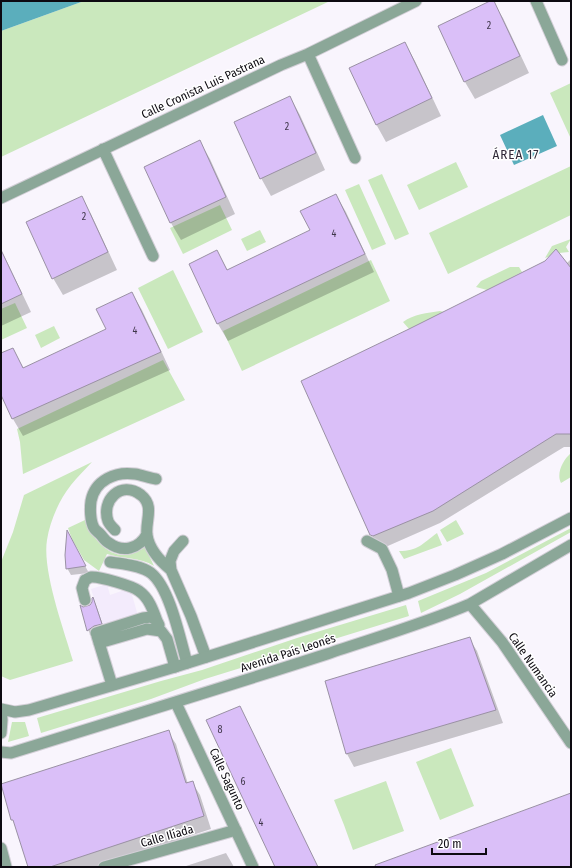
<svg xmlns="http://www.w3.org/2000/svg" width="572" height="868" viewBox="0 0 572 868" font-family="'Fira Sans Condensed',sans-serif">
  <style>
    .built { fill: #f3ebfc }
    .green { fill: #cae8bd }
    .water { fill: #5baebc }
    .shadow { fill: #0003 }
    .building { fill: #dabff8; stroke: #9a91a4 }
    .lines { fill: none; stroke-linecap: round; stroke-linejoin: round }
    .service-casing { stroke: #d3cfd7; stroke-width: 13 }
    .minor-casing { stroke: #d3cfd7; stroke-width: 13 }
    .service { stroke: #8ba798; stroke-width: 11 }
    .minor { stroke: #8ba798; stroke-width: 11 }
    .labels { text-anchor: middle; stroke-width: 3; stroke-linejoin: round; paint-order: stroke }
    .number-label { font-size: 10px; fill: #40374b }
    .street-label { font-size: 12px; fill: #0d0a11; stroke: #fff }
    .neighbourhood-label { font-size: 13px; letter-spacing: 1px; fill: #312a39; stroke: #fff }
  </style>
  <rect width="100%" height="100%" fill="#f9f5fd"/>
  <path class="built" d="M 107,584 L 110,595 L 130,588 L 142,630 L 108,642 L 91,589 Z"/>
  <path class="green" d="M 84,1 L 330,1 L 1,157 L 1,31 Z
    M 571,83 L 571,139 L 550,93 Z
    M 456,162 L 468,187 L 419,210 L 407,185 Z
    M 571,166 L 571,215 L 448,274 L 429,233 Z
    M 382,174 L 409,234 L 395,240 L 368,180 Z
    M 359,184 L 386,244 L 372,250 L 345,190 Z
    M 220,205 L 232,230 L 183,254 L 170,228 Z
    M 260,230 L 266,242 L 247,251 L 241,239 Z
    M 571,239 L 566,247 L 569,252 L 559,253 L 545,258 L 552,246 Z
    M 371,260 L 390,301 L 242,371 L 223,331 Z
    M 510,267 L 519,267 L 522,272 L 487,290 L 476,287 L 481,281 Z
    M 173,270 L 203,332 L 168,349 L 138,288 Z
    M 15,303 L 27,328 L 1,340 L 1,309 Z
    M 440,311 L 444,312 L 409,329 L 403,322 C 414,314 427,313 440,311 Z
    M 54,326 L 60,338 L 41,348 L 35,335 Z
    M 163,360 L 185,400 L 23,474 L 20,442 L 17,429 Z
    M 571,453 L 571,477 L 561,483 C 556,473 563,460 571,453 Z
    M 92,462 C 85,470 77,477 71,485 C 59,500 50,521 47,540 C 42,571 64,630 73,661 L 10,680 L 1,676 L 1,562 L 13,532 L 24,495 Z
    M 85,520 C 96,546 118,567 145,547 L 154,566 C 140,557 122,559 107,554 L 99,571 L 84,560 L 72,539 L 68,528 Z
    M 456,520 L 464,534 L 447,542 L 440,530 Z
    M 571,528 L 571,532 L 460,594 L 421,613 L 418,601 L 486,573 Z
    M 437,533 L 442,545 L 404,559 L 399,551 C 418,551 422,544 437,533 Z
    M 406,605 L 409,616 L 205,679 L 151,699 L 41,733 L 37,718 L 161,681 L 202,670 L 297,638 Z
    M 12,722 L 25,722 L 29,736 L 8,742 Z
    M 451,748 L 474,806 L 440,820 L 416,762 Z
    M 386,781 L 395,806 L 344,825 L 334,800 Z
    M 395,806 L 404,831 L 353,850 L 344,825 Z"/>
  <path class="water" d="M 1,1 L 84,1 L 1,31 Z
    M 543,115 L 557,146 L 514,165 L 500,135 Z"/>
  <path class="shadow" d="M 492,1 L 503,18 L 529,73 L 475,99 L 465,82 Z
    M 405,43 L 415,61 L 441,116 L 386,142 L 376,124 Z
    M 290,97 L 300,115 L 325,170 L 271,196 L 261,178 Z
    M 200,142 L 210,159 L 235,214 L 181,240 L 171,223 L 145,167 Z
    M 336,195 L 346,212 L 374,272 L 228,341 L 218,324 L 191,265 L 217,251 L 228,271 L 311,231 Z
    M 81,197 L 91,214 L 117,270 L 63,295 L 53,278 Z
    M 1,249 L 31,312 L 1,326 Z
    M 571,259 L 571,447 L 564,447 L 440,523 L 381,549 L 379,548 L 371,534 L 566,264 Z
    M 132,293 L 142,310 L 170,370 L 23,436 L 13,419 L 1,392 L 1,354 L 13,349 L 24,369 L 107,329 Z
    M 67,534 L 89,573 L 71,575 L 67,568 Z
    M 93,598 L 96,605 L 105,631 L 92,637 L 88,630 L 82,607 L 83,608 L 90,606 L 93,602 Z
    M 469,638 L 477,651 L 503,723 L 354,767 L 347,754 Z
    M 168,732 L 176,744 L 188,784 L 192,782 L 200,795 L 211,829 L 96,867 L 29,867 Z
    M 226,853 L 234,867 L 183,867 Z"/>
  <path class="building" d="M 490,1 L 494,1 L 520,56 L 464,82 L 438,26 Z
    M 405,42 L 432,98 L 376,125 L 349,68 Z
    M 290,96 L 316,153 L 260,179 L 234,122 Z
    M 200,140 L 226,197 L 170,223 L 144,167 Z
    M 336,194 L 365,254 L 217,324 L 189,264 L 217,250 L 227,270 L 310,230 L 300,211 Z
    M 82,196 L 108,252 L 52,279 L 26,222 Z
    M 556,249 L 571,268 L 571,434 L 556,434 L 433,511 L 373,536 L 370,535 L 301,381 L 409,329 L 545,261 Z
    M 1,250 L 22,294 L 1,304 Z
    M 132,292 L 161,352 L 12,419 L 1,395 L 1,353 L 13,348 L 23,368 L 106,329 L 96,309 Z
    M 67,530 L 86,566 L 66,569 L 65,555 Z
    M 93,597 L 102,624 L 94,626 L 87,631 L 80,605 L 83,607 L 90,605 L 92,602 L 92,598 Z
    M 470,637 L 496,710 L 346,754 L 325,681 Z
    M 240,706 L 318,867 L 275,867 L 206,720 Z
    M 169,730 L 186,783 L 193,781 L 204,816 L 50,867 L 28,867 L 13,820 L 11,820 L 1,784 Z
    M 571,793 L 571,867 L 376,867 L 375,865 Z"/>
  <g class="lines">
    <g class="service-casing">
      <path id="service" d="M 115,530 C 112,527 109,524 108,521 C 101,500 121,480 141,495 C 155,506 145,521 147,535 C 149,549 160,561 171,570
        M 147,534 C 139,549 123,553 109,543 C 105,541 103,537 100,534 C 98,532 95,530 94,528 C 90,521 90,508 91,501 C 95,480 116,471 135,474 C 142,475 149,478 156,479
        M 183,541 L 174,551 L 170,561 L 171,570 L 191,616 L 206,657
        M 367,541 L 382,549 L 392,570 L 399,596
        M 110,562 C 122,564 140,565 151,573 C 170,588 180,639 187,663
        M 85,600 L 82,588 L 85,580 C 86,580 90,577 91,577 C 98,576 133,586 139,591 C 149,598 153,610 157,621
        M 96,633 L 143,618 L 151,617 L 157,621 L 159,625
        M 97,636 L 112,685
        M 99,643 L 147,629 L 161,631 L 167,639 L 175,667"/>
    </g>
    <g class="minor-casing">
      <path id="minor" d="M 536,1 L 562,60
        M 308,54 L 355,158
        M 103,149 L 153,256
        M 1,198 L 281,65 L 308,54 L 416,1
        M 470,604 L 502,642 L 571,743
        M 176,703 L 253,867
        M 1,709 L 15,712 L 29,710 L 175,667 L 409,593 L 455,575 L 502,554 L 571,518
        M 1,709 L 2,720 L 1,733
        M 1,752 L 11,753 C 117,720 222,688 327,654 C 374,638 423,624 470,604 L 571,545
        M 1,848 L 6,867
        M 104,867 L 236,830"/>
    </g>
    <use href="#service" class="service"/>
    <use href="#minor" class="minor"/>
  </g>
  <g class="labels">
    <g class="number-label">
      <text x="489" y="29">2</text>
      <text x="287" y="130">2</text>
      <text x="84" y="220">2</text>
      <text x="334" y="237">4</text>
      <text x="135" y="334">4</text>
      <text x="220" y="733">8</text>
      <text x="243" y="785">6</text>
      <text x="261" y="826">4</text>
    </g>
    <g class="street-label">
      <text transform="translate(203 87) rotate(-25)" y="4">Calle Cronista Luis Pastrana</text>
      <text transform="translate(288 653) rotate(-18)" y="4">Avenida País Leonés</text>
      <text transform="translate(533 665) rotate(55)" y="4">Calle Numancia</text>
      <text transform="translate(227 779) rotate(65)" y="4">Calle Sagunto</text>
      <text transform="translate(167 836) rotate(-16)" y="4">Calle Ilíada</text>
    </g>
    <g class="neighbourhood-label">
      <text x="516" y="159">ÁREA 17</text>
    </g>
  </g>
  <rect width="572" height="868" fill="none" stroke="#0d0a11" stroke-width="4"/>
  <path d="M432 848v6h54v-6" fill="none" stroke="#0d0a11" stroke-width="2"/>
  <text x="438" y="848" font-size="12" fill="#0d0a11" stroke="#ffffff" stroke-width="3" paint-order="stroke">20 m</text>
</svg>
